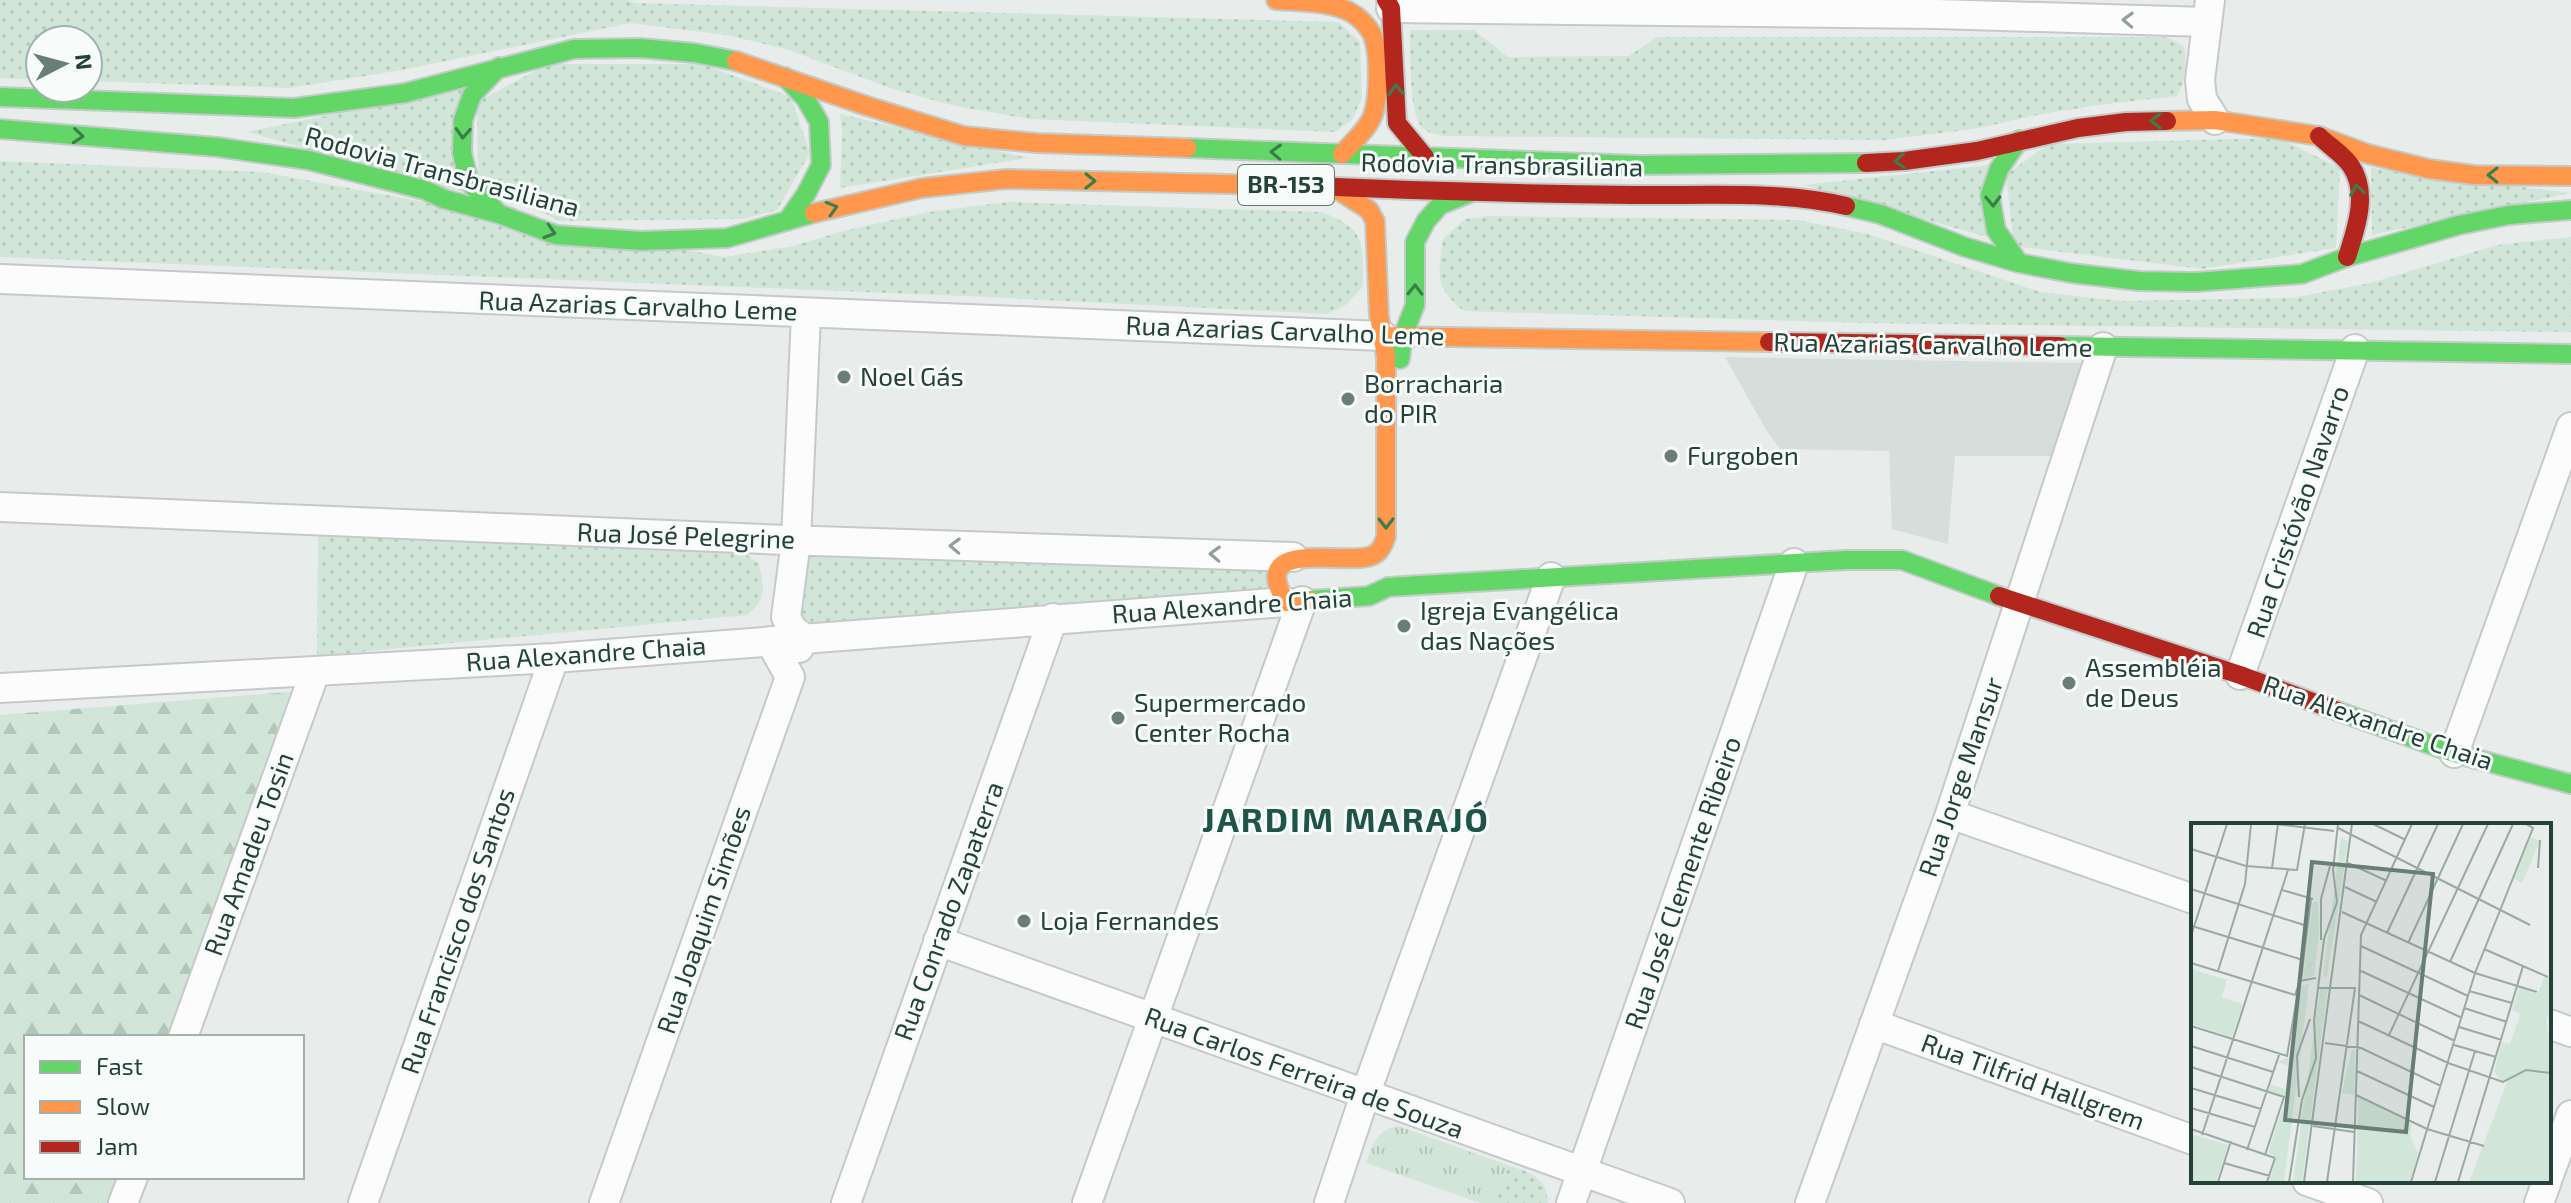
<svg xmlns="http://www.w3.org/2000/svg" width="2571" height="1203" viewBox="0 0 2571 1203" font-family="'Exo 2',sans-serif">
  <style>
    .built { fill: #d6dedb }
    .grass { fill: url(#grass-dots) }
    .forest { fill: url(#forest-firs) }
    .park { fill: url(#park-tufts) }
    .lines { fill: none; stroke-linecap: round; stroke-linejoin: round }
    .street-casing { stroke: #c5cac8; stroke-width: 32 }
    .fast-casing { stroke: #c3cbc8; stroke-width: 22 }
    .slow-casing { stroke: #c3cbc8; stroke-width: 22 }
    .jam-casing { stroke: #c3cbc8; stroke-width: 22 }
    .street { stroke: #fcfcfc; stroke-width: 28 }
    .fast { stroke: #63d668; stroke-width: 18 }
    .slow { stroke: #ff974d; stroke-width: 18 }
    .jam { stroke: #b3261e; stroke-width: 18 }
    .oneway { stroke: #909f9b }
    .oneway2 { stroke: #3d7d4c }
    .poi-dot { fill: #697e78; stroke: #f7fbf9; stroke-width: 3 }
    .labels { text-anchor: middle; stroke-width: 6; stroke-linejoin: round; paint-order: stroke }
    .shield { fill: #f7fbf9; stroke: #637a73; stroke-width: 2 }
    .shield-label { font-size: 24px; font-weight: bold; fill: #24423a }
    .street-label { font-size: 26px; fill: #24423a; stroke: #f7fbf9 }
    .poi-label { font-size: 26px; fill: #24423a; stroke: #f7fbf9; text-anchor: start }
    .district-label { font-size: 34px; font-weight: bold; letter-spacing: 2px; fill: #1f5548; stroke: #f7fbf9 }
    .inset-road { fill: none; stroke: #9aa9a4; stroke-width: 2 }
    .view { fill: #697e78; fill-opacity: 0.15; stroke: #697e78; stroke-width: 4 }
    .inset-edge { fill: none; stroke: #24423a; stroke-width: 4 }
  </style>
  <defs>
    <pattern id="grass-dots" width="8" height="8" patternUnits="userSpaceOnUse" patternTransform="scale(2)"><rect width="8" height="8" fill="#d1e6d8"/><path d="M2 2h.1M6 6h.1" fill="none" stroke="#b3c6ba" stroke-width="1.8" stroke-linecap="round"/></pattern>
    <pattern id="forest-firs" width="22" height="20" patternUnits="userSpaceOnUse" patternTransform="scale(2)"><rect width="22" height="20" fill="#d1e6d8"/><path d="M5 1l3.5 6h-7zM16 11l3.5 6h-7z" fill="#b3c6ba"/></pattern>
    <pattern id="park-tufts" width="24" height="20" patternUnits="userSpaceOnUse" patternTransform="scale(2)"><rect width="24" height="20" fill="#d1e6d8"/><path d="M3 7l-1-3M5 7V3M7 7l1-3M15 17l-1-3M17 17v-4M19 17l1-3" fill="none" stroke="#b3c6ba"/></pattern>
  </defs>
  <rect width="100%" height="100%" fill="#e8edeb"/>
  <path class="built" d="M 1725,357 L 2085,363 L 2055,456 L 1955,456 L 1948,544 L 1892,529 L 1889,451 L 1780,449 L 1766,430 Z"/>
  <path class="grass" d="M 0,0 L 629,0 L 635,3 L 1339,22 L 1360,42 L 1362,98 L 1352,120 L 1335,132 L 1030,119 L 955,106 L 893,89 L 786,49 L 726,35 L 631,23 L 402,70 L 289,88 L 88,81 L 88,40 L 40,40 L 40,80 L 0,78 Z
    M 1410,30 L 1474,30 L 1508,57 L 1629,56 L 1657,37 L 2166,37 L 2183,45 C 2188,57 2185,85 2177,96 L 2099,105 L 2042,114 L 1974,129 L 1885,140 L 1444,136 C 1435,134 1427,133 1421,126 C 1408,110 1411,52 1410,30 Z
    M 548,64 L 702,64 L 791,97 L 810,153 L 777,210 L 743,219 L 560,221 L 478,183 L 477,102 Z
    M 465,87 L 462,192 L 247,132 Z
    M 840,114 L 1028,158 L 840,188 L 842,132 Z
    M 2279,138 L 2340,168 L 2336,248 L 2202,269 L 2014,246 L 2006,175 L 2048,144 Z
    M 0,161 L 262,172 L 724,257 L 793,246 L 843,231 L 928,212 L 1008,202 L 1322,212 C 1368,231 1362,241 1363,286 L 1347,304 L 1327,314 L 988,297 L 0,257 Z
    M 1990,165 L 1987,237 L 1803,185 Z
    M 2371,168 L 2571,193 L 2372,235 Z
    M 1488,216 L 1798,220 L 1868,234 L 2040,292 L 2121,301 L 2291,298 L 2370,283 L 2497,245 L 2571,237 L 2571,332 L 1858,323 L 1464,311 C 1434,287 1438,275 1443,239 L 1465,219 Z
    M 318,536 L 743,552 L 759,564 C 764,587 767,599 747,615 L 317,656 Z
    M 811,553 L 1266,565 L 1268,592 L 811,626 L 801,623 L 797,613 L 803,556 Z
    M 1507,1165 C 1529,1172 1547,1176 1548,1203 L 1493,1203 Z"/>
  <path class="forest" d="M 300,691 L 174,1037 L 26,1037 L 26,1177 L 123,1177 L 114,1203 L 0,1203 L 0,715 Z"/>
  <path class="park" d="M 1398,1126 L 1507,1165 L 1493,1203 L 1480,1203 L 1366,1163 C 1373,1145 1377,1129 1398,1126 Z"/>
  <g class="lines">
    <g class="street-casing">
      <path id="street" d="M 2210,0 L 2200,80 L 2202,99 L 2215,120
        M 1391,8 L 1936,14 L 2206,22
        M 0,279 L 1383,336
        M 0,507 L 786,540 L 1293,557
        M 799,648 L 804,638 L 792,629 L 786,617 L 796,541 L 806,314
        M 2240,675 L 2355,349
        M 0,688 L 554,658 L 1286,602
        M 2454,753 L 2571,427
        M 1950,814 L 2193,899
        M 938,941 L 1670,1203
        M 1874,1024 L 2193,1140
        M 2549,1024 L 2571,1032
        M 183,1037 L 315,672
        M 2549,1175 L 2571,1115
        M 2307,1181 L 2368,1203
        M 123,1203 L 133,1177
        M 363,1203 L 554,658
        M 604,1203 L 790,677 L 770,641
        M 846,1203 L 1053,618
        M 1087,1203 L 1302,601
        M 1329,1203 L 1365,1095 L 1551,577
        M 1571,1203 L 1794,563
        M 1810,1203 L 1950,814 L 2103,347
        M 2539,1203 L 2547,1181"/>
    </g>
    <g class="fast-casing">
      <path id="fast" d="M 499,67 L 472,95 L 463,120 L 462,153 L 469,182 L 499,214
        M 785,77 L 805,98 L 819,122 L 821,165 L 806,194 L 787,221
        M 0,97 L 294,108 L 405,93 L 574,49 L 640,48 L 695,53 L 736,61
        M 0,129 L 217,147 L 308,160 L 425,190 L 444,199 L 499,214 L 556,235 L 641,241 L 727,238 L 814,213
        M 2019,140 L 1999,169 L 1990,195 L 1996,230 L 2019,263
        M 1187,148 L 1639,165 L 1866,163
        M 1846,206 L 1880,214 L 1965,247 L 2019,263 L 2071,273 L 2139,281 L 2196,282 L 2302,274 L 2347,257 L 2459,225 L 2509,215 L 2571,210
        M 2060,346 L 2571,354
        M 1400,359 L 1403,336 L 1415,305 L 1415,242 L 1426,221 L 1440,205 L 1470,193
        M 1309,600 L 1369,596 L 1388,587 L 1846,560 L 1902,560 L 1999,596
        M 2340,712 L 2454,753 L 2571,784"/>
    </g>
    <g class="slow-casing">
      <path id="slow" d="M 1276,0 C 1300,2 1328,1 1350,12 C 1359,17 1367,25 1372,34 C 1380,51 1379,97 1373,115 C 1367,130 1353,142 1342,154
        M 736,61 L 867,106 L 964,136 L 1037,143 L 1187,148
        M 2167,121 L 2215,120 L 2319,136 L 2368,154 L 2429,169 L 2474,175 L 2571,176
        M 814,213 L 922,188 L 1007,179 L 1311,186
        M 1383,336 L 1769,342
        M 1309,600 L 1286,602 C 1246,537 1345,566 1371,556 C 1380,553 1383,545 1386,537 L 1386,357 L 1379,316 L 1375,221 L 1369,210 L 1333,187"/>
    </g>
    <g class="jam-casing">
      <path id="jam" d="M 1386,0 L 1391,8 L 1397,123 L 1425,157
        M 2319,136 C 2329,146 2343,154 2351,166 C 2369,193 2356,229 2347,257
        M 1866,163 L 1904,161 L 1977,151 L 2078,128 L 2126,122 L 2167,121
        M 1311,186 C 1419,191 1526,194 1633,195 C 1703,196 1778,190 1846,206
        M 1769,342 L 2060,346
        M 1999,596 L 2240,675 L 2340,712"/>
    </g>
    <use href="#street" class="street"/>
    <use href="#fast" class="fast"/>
    <use href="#slow" class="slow"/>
    <use href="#jam" class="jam"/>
  </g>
  <defs><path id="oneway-chevron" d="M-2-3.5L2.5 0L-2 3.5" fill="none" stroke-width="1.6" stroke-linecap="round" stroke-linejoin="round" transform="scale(2)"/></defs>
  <g class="oneway">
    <use href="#oneway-chevron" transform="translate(2128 20) rotate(-178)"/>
    <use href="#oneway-chevron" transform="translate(955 546) rotate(-178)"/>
    <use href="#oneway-chevron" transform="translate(1215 554) rotate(-178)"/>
  </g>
  <g class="oneway2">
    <use href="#oneway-chevron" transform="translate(1396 90) rotate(-93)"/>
    <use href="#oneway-chevron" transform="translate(2156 121) rotate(179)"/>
    <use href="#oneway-chevron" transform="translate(463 133) rotate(93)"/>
    <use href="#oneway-chevron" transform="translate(78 136) rotate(5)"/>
    <use href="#oneway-chevron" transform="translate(1276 152) rotate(-178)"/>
    <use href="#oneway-chevron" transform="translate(1900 161) rotate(176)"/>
    <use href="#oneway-chevron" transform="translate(2493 175) rotate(-179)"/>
    <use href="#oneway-chevron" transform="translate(1090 181) rotate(1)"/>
    <use href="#oneway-chevron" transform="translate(2357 190) rotate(-100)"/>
    <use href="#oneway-chevron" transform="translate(1993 201) rotate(88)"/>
    <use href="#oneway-chevron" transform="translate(832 208) rotate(-16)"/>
    <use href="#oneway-chevron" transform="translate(550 232) rotate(17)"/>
    <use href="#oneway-chevron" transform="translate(1415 290) rotate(-89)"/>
    <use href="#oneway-chevron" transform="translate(1386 523) rotate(90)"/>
  </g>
  <g class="poi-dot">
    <circle cx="844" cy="377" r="8"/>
    <circle cx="1348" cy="399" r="8"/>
    <circle cx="1671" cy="456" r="8"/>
    <circle cx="1404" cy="626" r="8"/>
    <circle cx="2069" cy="683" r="8"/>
    <circle cx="1118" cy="718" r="8"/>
    <circle cx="1024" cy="921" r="8"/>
  </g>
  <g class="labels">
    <rect class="shield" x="1238" y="165" width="96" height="40" rx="6"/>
    <g class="shield-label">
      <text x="1286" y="193">BR-153</text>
    </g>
    <g class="street-label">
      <text transform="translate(1502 165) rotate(1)" y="9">Rodovia Transbrasiliana</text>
      <text transform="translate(442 172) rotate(15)" y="9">Rodovia Transbrasiliana</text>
      <text transform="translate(638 306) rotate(2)" y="9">Rua Azarias Carvalho Leme</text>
      <text transform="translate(1285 331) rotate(2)" y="9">Rua Azarias Carvalho Leme</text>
      <text transform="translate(1933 345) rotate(1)" y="9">Rua Azarias Carvalho Leme</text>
      <text transform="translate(2298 512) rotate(-71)" y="9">Rua Cristóvão Navarro</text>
      <text transform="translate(686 536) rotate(2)" y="9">Rua José Pelegrine</text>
      <text transform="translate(1232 606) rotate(-4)" y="9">Rua Alexandre Chaia</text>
      <text transform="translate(586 654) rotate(-4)" y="9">Rua Alexandre Chaia</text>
      <text transform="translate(2378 723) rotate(19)" y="9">Rua Alexandre Chaia</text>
      <text transform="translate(1961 777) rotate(-71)" y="9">Rua Jorge Mansur</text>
      <text transform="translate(249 854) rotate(-70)" y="9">Rua Amadeu Tosin</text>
      <text transform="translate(1683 883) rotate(-71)" y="9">Rua José Clemente Ribeiro</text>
      <text transform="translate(949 911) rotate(-70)" y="9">Rua Conrado Zapaterra</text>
      <text transform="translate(704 920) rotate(-71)" y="9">Rua Joaquim Simões</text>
      <text transform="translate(458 931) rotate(-71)" y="9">Rua Francisco dos Santos</text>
      <text transform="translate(1304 1073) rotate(20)" y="9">Rua Carlos Ferreira de Souza</text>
      <text transform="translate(2033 1082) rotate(20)" y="9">Rua Tilfrid Hallgrem</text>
    </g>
    <g class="poi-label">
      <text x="860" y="386">Noel Gás</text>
      <text x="1364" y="393">Borracharia<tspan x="1364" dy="30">do PIR</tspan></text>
      <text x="1687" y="465">Furgoben</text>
      <text x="1420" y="620">Igreja Evangélica<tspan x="1420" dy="30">das Nações</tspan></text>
      <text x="2085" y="677">Assembléia<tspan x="2085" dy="30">de Deus</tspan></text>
      <text x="1134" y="712">Supermercado<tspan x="1134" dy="30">Center Rocha</tspan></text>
      <text x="1040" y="930">Loja Fernandes</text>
    </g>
    <g class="district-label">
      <text x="1346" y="832">JARDIM MARAJÓ</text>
    </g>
  </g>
  <g transform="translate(2191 823)">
    <rect width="360" height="360" fill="#e8edeb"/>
    <path d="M 150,14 L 157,19 L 136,155 L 132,152 ZM 340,14 L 349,18 L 331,60 L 323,56 ZM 122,78 L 127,79 L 128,109 L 123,153 L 112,156 ZM 354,153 L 360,156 L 360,201 L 346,172 ZM 118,161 L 93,359 L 78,359 L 85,335 L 77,329 L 95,275 L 79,268 L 79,261 L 94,266 L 98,243 L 86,239 L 101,233 L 110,163 ZM 137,163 L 111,359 L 102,359 L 129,166 ZM 161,226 L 164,228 L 163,272 L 151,270 ZM 328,228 L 339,230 L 336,242 L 354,239 L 360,232 L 360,359 L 278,359 ZM 0,311 L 37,322 L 25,359 L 0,359 Z" fill="#d1e6d8"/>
    <path d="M 328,164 L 346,171 L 354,182 L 360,232 L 354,239 L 335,243 L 339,230 L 329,228 L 328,244 L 317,258 L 310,257 L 303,249 L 311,219 L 319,221 L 329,191 L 321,187 ZM 167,274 L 221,301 L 219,313 L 227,330 L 219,359 L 165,359 Z" fill="#d1e6d8"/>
    <path d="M 0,146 L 36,157 L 31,174 L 52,181 L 41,214 L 0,201 Z" fill="#d1e6d8"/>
    <path class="inset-road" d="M 85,1 L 143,8M 182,1 L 213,16M 147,5 L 339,102M 0,26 L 55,43 L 106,47 L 114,1M 157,40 L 196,58M 81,45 L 87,1M 347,45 L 349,17M 154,64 L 186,79M 0,66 L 116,103M 91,67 L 122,76M 151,89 L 284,150 L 346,169M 1,103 L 112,137M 196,110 L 247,1M 0,113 L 36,1M 130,117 L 130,76 L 139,43M 217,120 L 272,1M 170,123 L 277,173M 293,126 L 357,154M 259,139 L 322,1M 0,140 L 104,172 L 109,158 L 125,155M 168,147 L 271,195M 27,148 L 54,61 L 60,1M 110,157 L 120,76M 127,165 L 164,165 L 136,359M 278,168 L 321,180M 168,172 L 264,218M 273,185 L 316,199M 167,198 L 257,240 L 312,259 L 335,247 L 360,250M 0,203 L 96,233 L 106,174M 268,204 L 311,217M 198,212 L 297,1M 134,220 L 170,225 L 250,263M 263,222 L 305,234M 0,223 L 82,249M 0,244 L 93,274 L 74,332M 166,248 L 243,284M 0,265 L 70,286M 165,272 L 236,306 L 293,323M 108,274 L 106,233 L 119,196M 0,285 L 64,304M 122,303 L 163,309M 0,306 L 84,335M 11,312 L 97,47M 56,327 L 88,232M 33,340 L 79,353M 27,359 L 40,318M 76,359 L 84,335M 98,359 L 111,277 L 125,235 L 123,198 L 133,116 L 146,79 L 142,47 L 147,1M 113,359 L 161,1M 162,359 L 170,112 L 221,1M 220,359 L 284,150 L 342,5 L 335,1M 244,359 L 284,228M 267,359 L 332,143"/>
    <path class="view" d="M 121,39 L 242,51 L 215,309 L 94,297 Z"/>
    <rect width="360" height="360" class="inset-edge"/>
  </g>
  <rect x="24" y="1035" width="280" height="144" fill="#f7fbf9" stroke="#a3b1ad" stroke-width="2"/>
  <rect x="40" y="1061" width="40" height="12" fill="#63d668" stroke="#a3b1ad" stroke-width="2"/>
  <text x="96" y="1075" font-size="24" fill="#24423a">Fast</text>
  <rect x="40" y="1101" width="40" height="12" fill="#ff974d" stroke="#a3b1ad" stroke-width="2"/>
  <text x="96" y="1115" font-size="24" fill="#24423a">Slow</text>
  <rect x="40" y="1141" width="40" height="12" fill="#b3261e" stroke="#a3b1ad" stroke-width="2"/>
  <text x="96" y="1155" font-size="24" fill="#24423a">Jam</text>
  <g transform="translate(64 64) rotate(84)"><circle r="38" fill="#f7fbf9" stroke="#a3b1ad" stroke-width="2"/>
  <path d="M0-6L14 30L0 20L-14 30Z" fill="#697e78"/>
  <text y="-12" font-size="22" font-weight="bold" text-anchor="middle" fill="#24423a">N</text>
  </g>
</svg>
